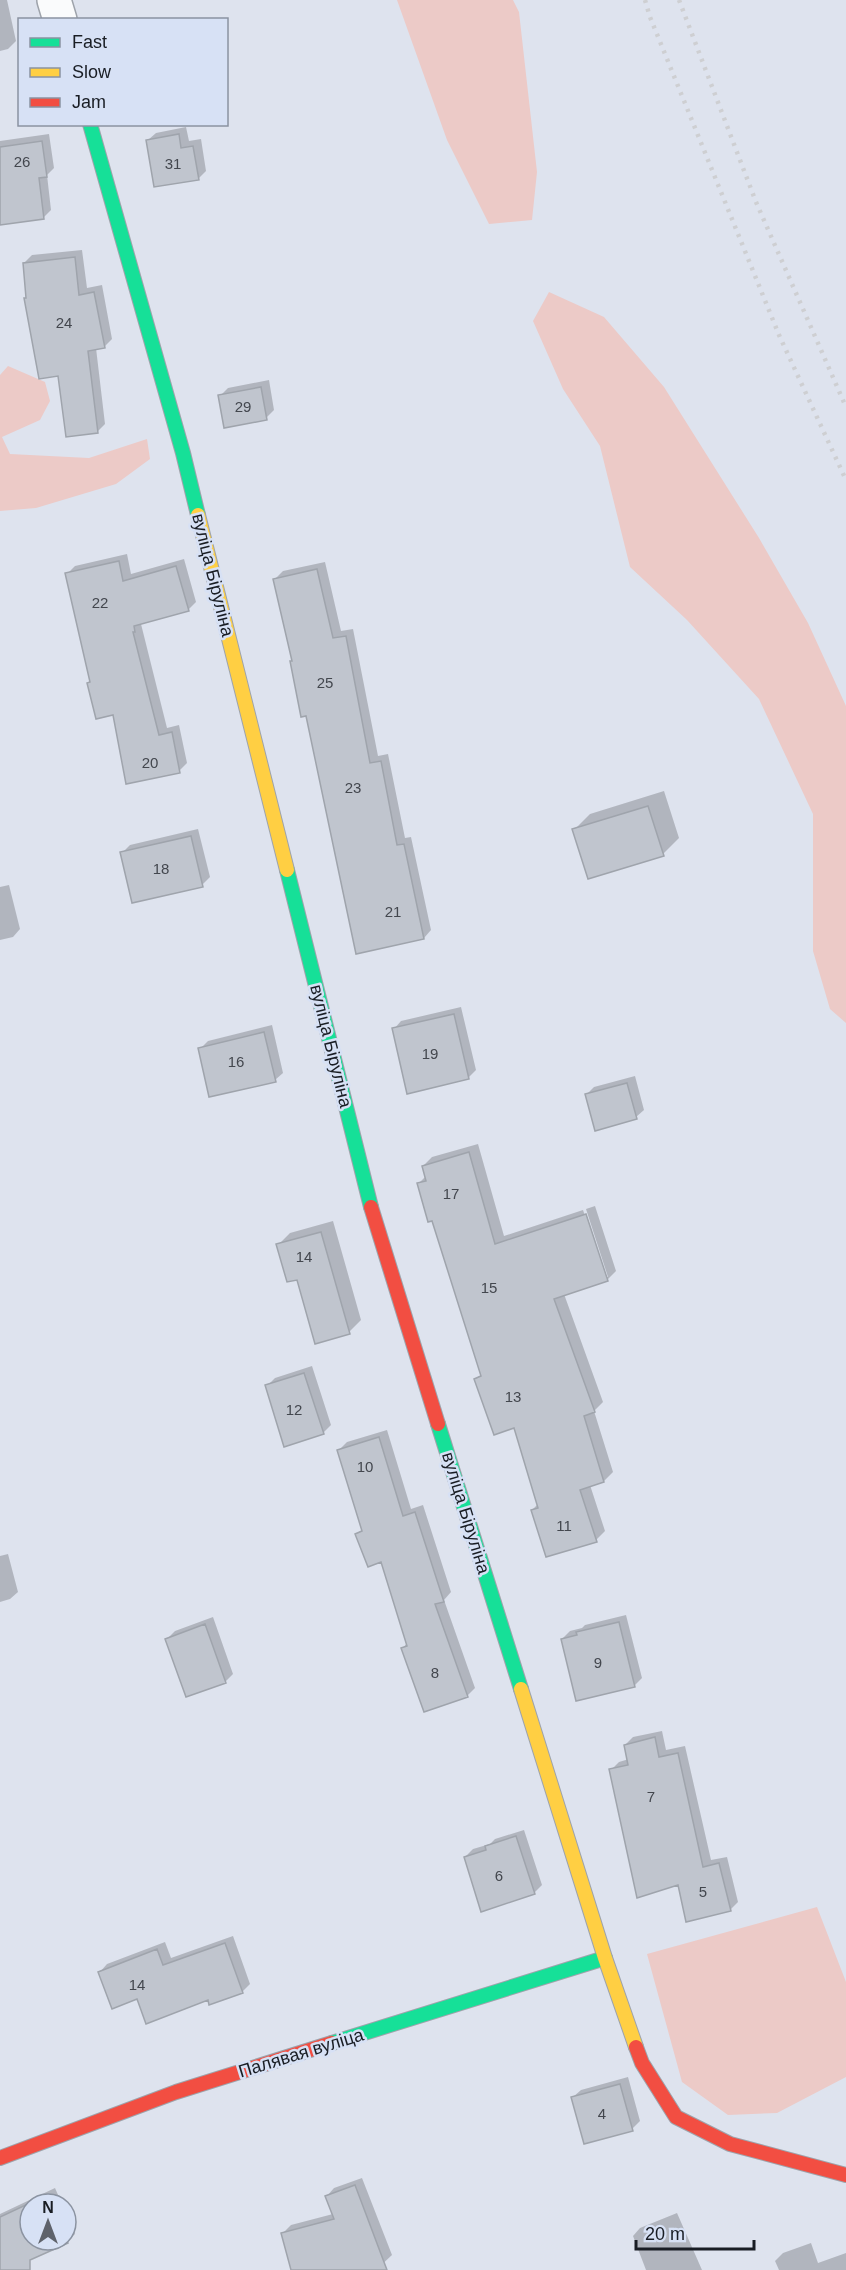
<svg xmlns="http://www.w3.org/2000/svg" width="846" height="2270" viewBox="0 0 846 2270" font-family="Arial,sans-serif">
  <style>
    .green { fill: #eccac7 }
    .shadow { fill: #0003 }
    .building { fill: #c0c5ce; stroke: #9fa4ac; stroke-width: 1.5 }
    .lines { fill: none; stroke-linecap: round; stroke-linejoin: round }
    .street-casing { stroke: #9ea3ab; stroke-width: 36 }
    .fast-casing { stroke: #9ea3ab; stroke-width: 16 }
    .slow-casing { stroke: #9ea3ab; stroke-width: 16 }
    .jam-casing { stroke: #9ea3ab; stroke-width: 16 }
    .street { stroke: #fafbfc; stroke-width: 33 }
    .fast { stroke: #16e098; stroke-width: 14 }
    .slow { stroke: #ffcf43; stroke-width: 14 }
    .jam { stroke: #f24e42; stroke-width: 14 }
    .rail { stroke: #cecfd2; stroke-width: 4.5; stroke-dasharray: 3 6; stroke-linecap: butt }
    .labels { text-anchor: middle; stroke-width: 5; stroke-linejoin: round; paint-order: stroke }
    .number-label { font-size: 15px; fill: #43474e }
    .street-label { font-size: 18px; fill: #191d24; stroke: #d7e1f5 }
  </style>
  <rect width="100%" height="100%" fill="#dee3ee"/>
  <path class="green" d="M 397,0 L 513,0 L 519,12 L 537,172 L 532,220 L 489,224 L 447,140 Z
    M 549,292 L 604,317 L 664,387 L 759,538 L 808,623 L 846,706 L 846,1023 L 830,1009 L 813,951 L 813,814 L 759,699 L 687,620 L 630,567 L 600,446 L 563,389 L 533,321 Z
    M 8,366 L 45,382 L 50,401 L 40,420 L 2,437 L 10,454 L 89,458 L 147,439 L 150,459 L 116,484 L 36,508 L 0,511 L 0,375 Z
    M 817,1907 L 846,1982 L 846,2077 L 777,2113 L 728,2115 L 682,2082 L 647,1954 Z"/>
  <path class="shadow" d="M 0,0 L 7,0 L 16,41 L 8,49 L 0,51 Z
    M 186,127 L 189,141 L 201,139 L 206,171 L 198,179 L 148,140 L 156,133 Z
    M 49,134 L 54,168 L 47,175 L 51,210 L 43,218 L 0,224 L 0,141 Z
    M 82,250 L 87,288 L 102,285 L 112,339 L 105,346 L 96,348 L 105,424 L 98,431 L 60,374 L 25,299 L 28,296 L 24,263 L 32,255 Z
    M 269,380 L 274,410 L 266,418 L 220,396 L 228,388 Z
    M 127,554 L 131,574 L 184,559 L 196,602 L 188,610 L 141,624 L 167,728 L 179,725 L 187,763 L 179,771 L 114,713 L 92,681 L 67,574 L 75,566 Z
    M 325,562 L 341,631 L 353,629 L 378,756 L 388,754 L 405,838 L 411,837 L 431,930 L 424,938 L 307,714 L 275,579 L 283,571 Z
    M 664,791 L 679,838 L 663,854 L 574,830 L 590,814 Z
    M 198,829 L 210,877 L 202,885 L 122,853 L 130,845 Z
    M 9,885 L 20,929 L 13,937 L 0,940 L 0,887 Z
    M 461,1007 L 476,1070 L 468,1078 L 394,1029 L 401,1021 Z
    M 272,1025 L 283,1073 L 275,1080 L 200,1049 L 208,1041 Z
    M 635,1076 L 644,1110 L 636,1117 L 586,1095 L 594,1087 Z
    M 478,1144 L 504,1236 L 583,1210 L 605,1277 L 608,1277 L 586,1209 L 595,1206 L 616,1271 L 607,1280 L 564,1294 L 603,1402 L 594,1411 L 613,1472 L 604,1481 L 590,1485 L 605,1531 L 596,1540 L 532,1510 L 538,1504 L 515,1426 L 476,1379 L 481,1374 L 433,1219 L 419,1183 L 426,1176 L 423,1166 L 432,1157 Z
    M 333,1221 L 361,1320 L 349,1332 L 298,1278 L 278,1245 L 290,1233 Z
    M 312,1366 L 331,1425 L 323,1433 L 267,1386 L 275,1378 Z
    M 387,1430 L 411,1509 L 423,1505 L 451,1592 L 444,1600 L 475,1688 L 467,1696 L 403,1648 L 407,1643 L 382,1560 L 357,1534 L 363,1528 L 339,1450 L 347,1442 Z
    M 8,1554 L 18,1592 L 10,1599 L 0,1602 L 0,1556 Z
    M 626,1615 L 642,1678 L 634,1686 L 562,1639 L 570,1631 L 582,1628 L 585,1625 Z
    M 213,1617 L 233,1674 L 226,1681 L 187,1695 L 167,1639 L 175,1631 Z
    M 662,1731 L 666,1750 L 685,1746 L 711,1860 L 727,1857 L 738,1902 L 730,1910 L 679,1883 L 611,1770 L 619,1762 L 629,1759 L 625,1745 L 633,1737 Z
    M 524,1830 L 542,1885 L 534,1893 L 465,1857 L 473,1849 L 490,1844 L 495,1839 Z
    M 233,1936 L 250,1984 L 242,1992 L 209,1998 L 138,1997 L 100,1972 L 107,1964 L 165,1942 L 171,1958 Z
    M 628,2077 L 640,2121 L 632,2129 L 573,2097 L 581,2090 Z
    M 362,2178 L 392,2255 L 376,2270 L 293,2270 L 283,2233 L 291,2225 L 333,2214 L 327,2196 L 334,2188 Z
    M 55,2188 L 62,2204 L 30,2204 L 30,2240 L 66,2240 L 66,2214 L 75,2234 L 67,2242 L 0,2270 L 0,2214 Z
    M 677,2213 L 702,2270 L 646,2270 L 633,2236 L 640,2228 Z
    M 811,2243 L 818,2263 L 846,2253 L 846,2270 L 779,2270 L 775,2261 L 783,2253 Z"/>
  <path class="building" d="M 179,134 L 181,148 L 193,146 L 199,180 L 154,187 L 146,140 Z
    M 42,141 L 47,177 L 39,178 L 44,219 L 0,225 L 0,147 Z
    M 75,257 L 79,295 L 94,292 L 105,348 L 88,351 L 98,433 L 66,437 L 58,376 L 39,379 L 24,298 L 26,298 L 23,263 Z
    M 261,387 L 267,420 L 224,428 L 218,395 Z
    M 119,561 L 123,581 L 176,566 L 189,611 L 134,626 L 135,632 L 133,632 L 159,735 L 172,732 L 180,773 L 126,784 L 113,715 L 96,719 L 87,683 L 90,682 L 65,573 Z
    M 317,569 L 333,638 L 346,636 L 370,763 L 381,761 L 397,845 L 404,844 L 424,939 L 356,954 L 306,716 L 301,717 L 290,661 L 292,661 L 273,579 Z
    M 648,806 L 664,856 L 588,879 L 572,829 Z
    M 191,836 L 203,887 L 132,903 L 120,852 Z
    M 454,1014 L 469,1079 L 407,1094 L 392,1028 Z
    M 264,1032 L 276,1082 L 209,1097 L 198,1048 Z
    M 627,1083 L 637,1119 L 595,1131 L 585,1094 Z
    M 469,1152 L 495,1244 L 586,1214 L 608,1281 L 554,1299 L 595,1412 L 584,1416 L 604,1482 L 580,1490 L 597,1542 L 546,1557 L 531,1510 L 538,1508 L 514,1428 L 494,1435 L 474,1379 L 481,1376 L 432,1221 L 428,1222 L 417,1183 L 426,1181 L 422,1166 Z
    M 321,1232 L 350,1334 L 315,1344 L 297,1280 L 287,1282 L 276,1244 Z
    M 304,1373 L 324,1434 L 284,1447 L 265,1385 Z
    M 379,1437 L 403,1516 L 415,1512 L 444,1602 L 435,1604 L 468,1697 L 424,1712 L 401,1648 L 407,1646 L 381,1562 L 368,1567 L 355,1534 L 362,1531 L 337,1450 Z
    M 619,1622 L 635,1687 L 576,1701 L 561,1639 L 577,1635 L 576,1632 Z
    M 205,1624 L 226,1683 L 186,1697 L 165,1639 Z
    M 655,1737 L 659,1757 L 678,1753 L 703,1867 L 719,1863 L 731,1911 L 686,1922 L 678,1885 L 637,1898 L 609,1769 L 628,1765 L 624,1745 Z
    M 516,1836 L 535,1894 L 481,1912 L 464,1857 L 486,1850 L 485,1846 Z
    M 225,1943 L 243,1993 L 209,2005 L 208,2000 L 146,2024 L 137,1999 L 112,2009 L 98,1972 L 157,1949 L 163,1965 Z
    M 620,2084 L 633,2131 L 584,2144 L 571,2097 Z
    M 355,2185 L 387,2270 L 291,2270 L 281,2233 L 334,2219 L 325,2196 Z
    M 47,2195 L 51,2204 L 30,2204 L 30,2240 L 66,2240 L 66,2238 L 68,2243 L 30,2260 L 30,2270 L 0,2270 L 0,2217 Z"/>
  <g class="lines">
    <g class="street-casing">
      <path id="street" d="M 54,0 L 60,20"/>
    </g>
    <g class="fast-casing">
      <path id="fast" d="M 90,124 L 183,453 L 198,515
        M 287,870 L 371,1207
        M 438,1424 L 521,1689
        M 332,2043 L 605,1958"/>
    </g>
    <g class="slow-casing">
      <path id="slow" d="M 198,515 L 287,870
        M 521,1689 L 605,1958 L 636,2047"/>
    </g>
    <g class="jam-casing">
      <path id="jam" d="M 371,1207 L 438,1424
        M 636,2047 L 642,2063 L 676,2117 L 730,2144 L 846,2175
        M 0,2158 L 176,2092 L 332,2043"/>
    </g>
    <use href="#street" class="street"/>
    <use href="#fast" class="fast"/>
    <use href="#slow" class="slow"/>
    <use href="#jam" class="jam"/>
    <path class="rail" d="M 645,0 L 650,17 L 779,335 L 846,480
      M 679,0 L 756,202 L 846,407"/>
  </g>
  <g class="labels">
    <g class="number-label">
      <text x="22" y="167">26</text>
      <text x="173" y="169">31</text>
      <text x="64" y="328">24</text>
      <text x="243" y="412">29</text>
      <text x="100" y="608">22</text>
      <text x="325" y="688">25</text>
      <text x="150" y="768">20</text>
      <text x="353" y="793">23</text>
      <text x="161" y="874">18</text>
      <text x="393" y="917">21</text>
      <text x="430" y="1059">19</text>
      <text x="236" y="1067">16</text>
      <text x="451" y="1199">17</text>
      <text x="304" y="1262">14</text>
      <text x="489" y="1293">15</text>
      <text x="513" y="1402">13</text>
      <text x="294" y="1415">12</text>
      <text x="365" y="1472">10</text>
      <text x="564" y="1531">11</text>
      <text x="598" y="1668">9</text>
      <text x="435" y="1678">8</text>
      <text x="651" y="1802">7</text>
      <text x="499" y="1881">6</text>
      <text x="703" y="1897">5</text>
      <text x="137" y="1990">14</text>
      <text x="602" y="2119">4</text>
    </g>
    <g class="street-label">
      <text transform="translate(213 575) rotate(76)" y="6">вуліца Біруліна</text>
      <text transform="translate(331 1046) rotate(76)" y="6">вуліца Біруліна</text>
      <text transform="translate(466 1513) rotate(73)" y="6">вуліца Біруліна</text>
      <text transform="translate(301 2053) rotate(-17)" y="6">Палявая вуліца</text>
    </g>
  </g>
  <rect x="18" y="18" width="210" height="108" fill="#d7e1f5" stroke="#8b93a1" stroke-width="1.5"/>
  <rect x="30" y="38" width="30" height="9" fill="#16e098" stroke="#8b93a1" stroke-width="1.5"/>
  <text x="72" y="48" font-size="18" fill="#191d24">Fast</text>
  <rect x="30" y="68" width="30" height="9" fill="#ffcf43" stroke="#8b93a1" stroke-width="1.5"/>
  <text x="72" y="78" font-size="18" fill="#191d24">Slow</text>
  <rect x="30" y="98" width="30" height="9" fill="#f24e42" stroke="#8b93a1" stroke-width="1.5"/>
  <text x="72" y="108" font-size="18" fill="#191d24">Jam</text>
  <g transform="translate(48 2222)"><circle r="28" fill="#d7e1f5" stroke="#8b93a1" stroke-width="1.5"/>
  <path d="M0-4.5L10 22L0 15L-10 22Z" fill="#5e626b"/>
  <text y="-9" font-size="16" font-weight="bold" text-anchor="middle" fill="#191d24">N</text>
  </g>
  <path d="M636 2240v9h118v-9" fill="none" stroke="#191d24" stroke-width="3"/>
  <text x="645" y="2240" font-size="18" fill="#191d24" stroke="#d7e1f5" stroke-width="4.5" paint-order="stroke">20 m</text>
</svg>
